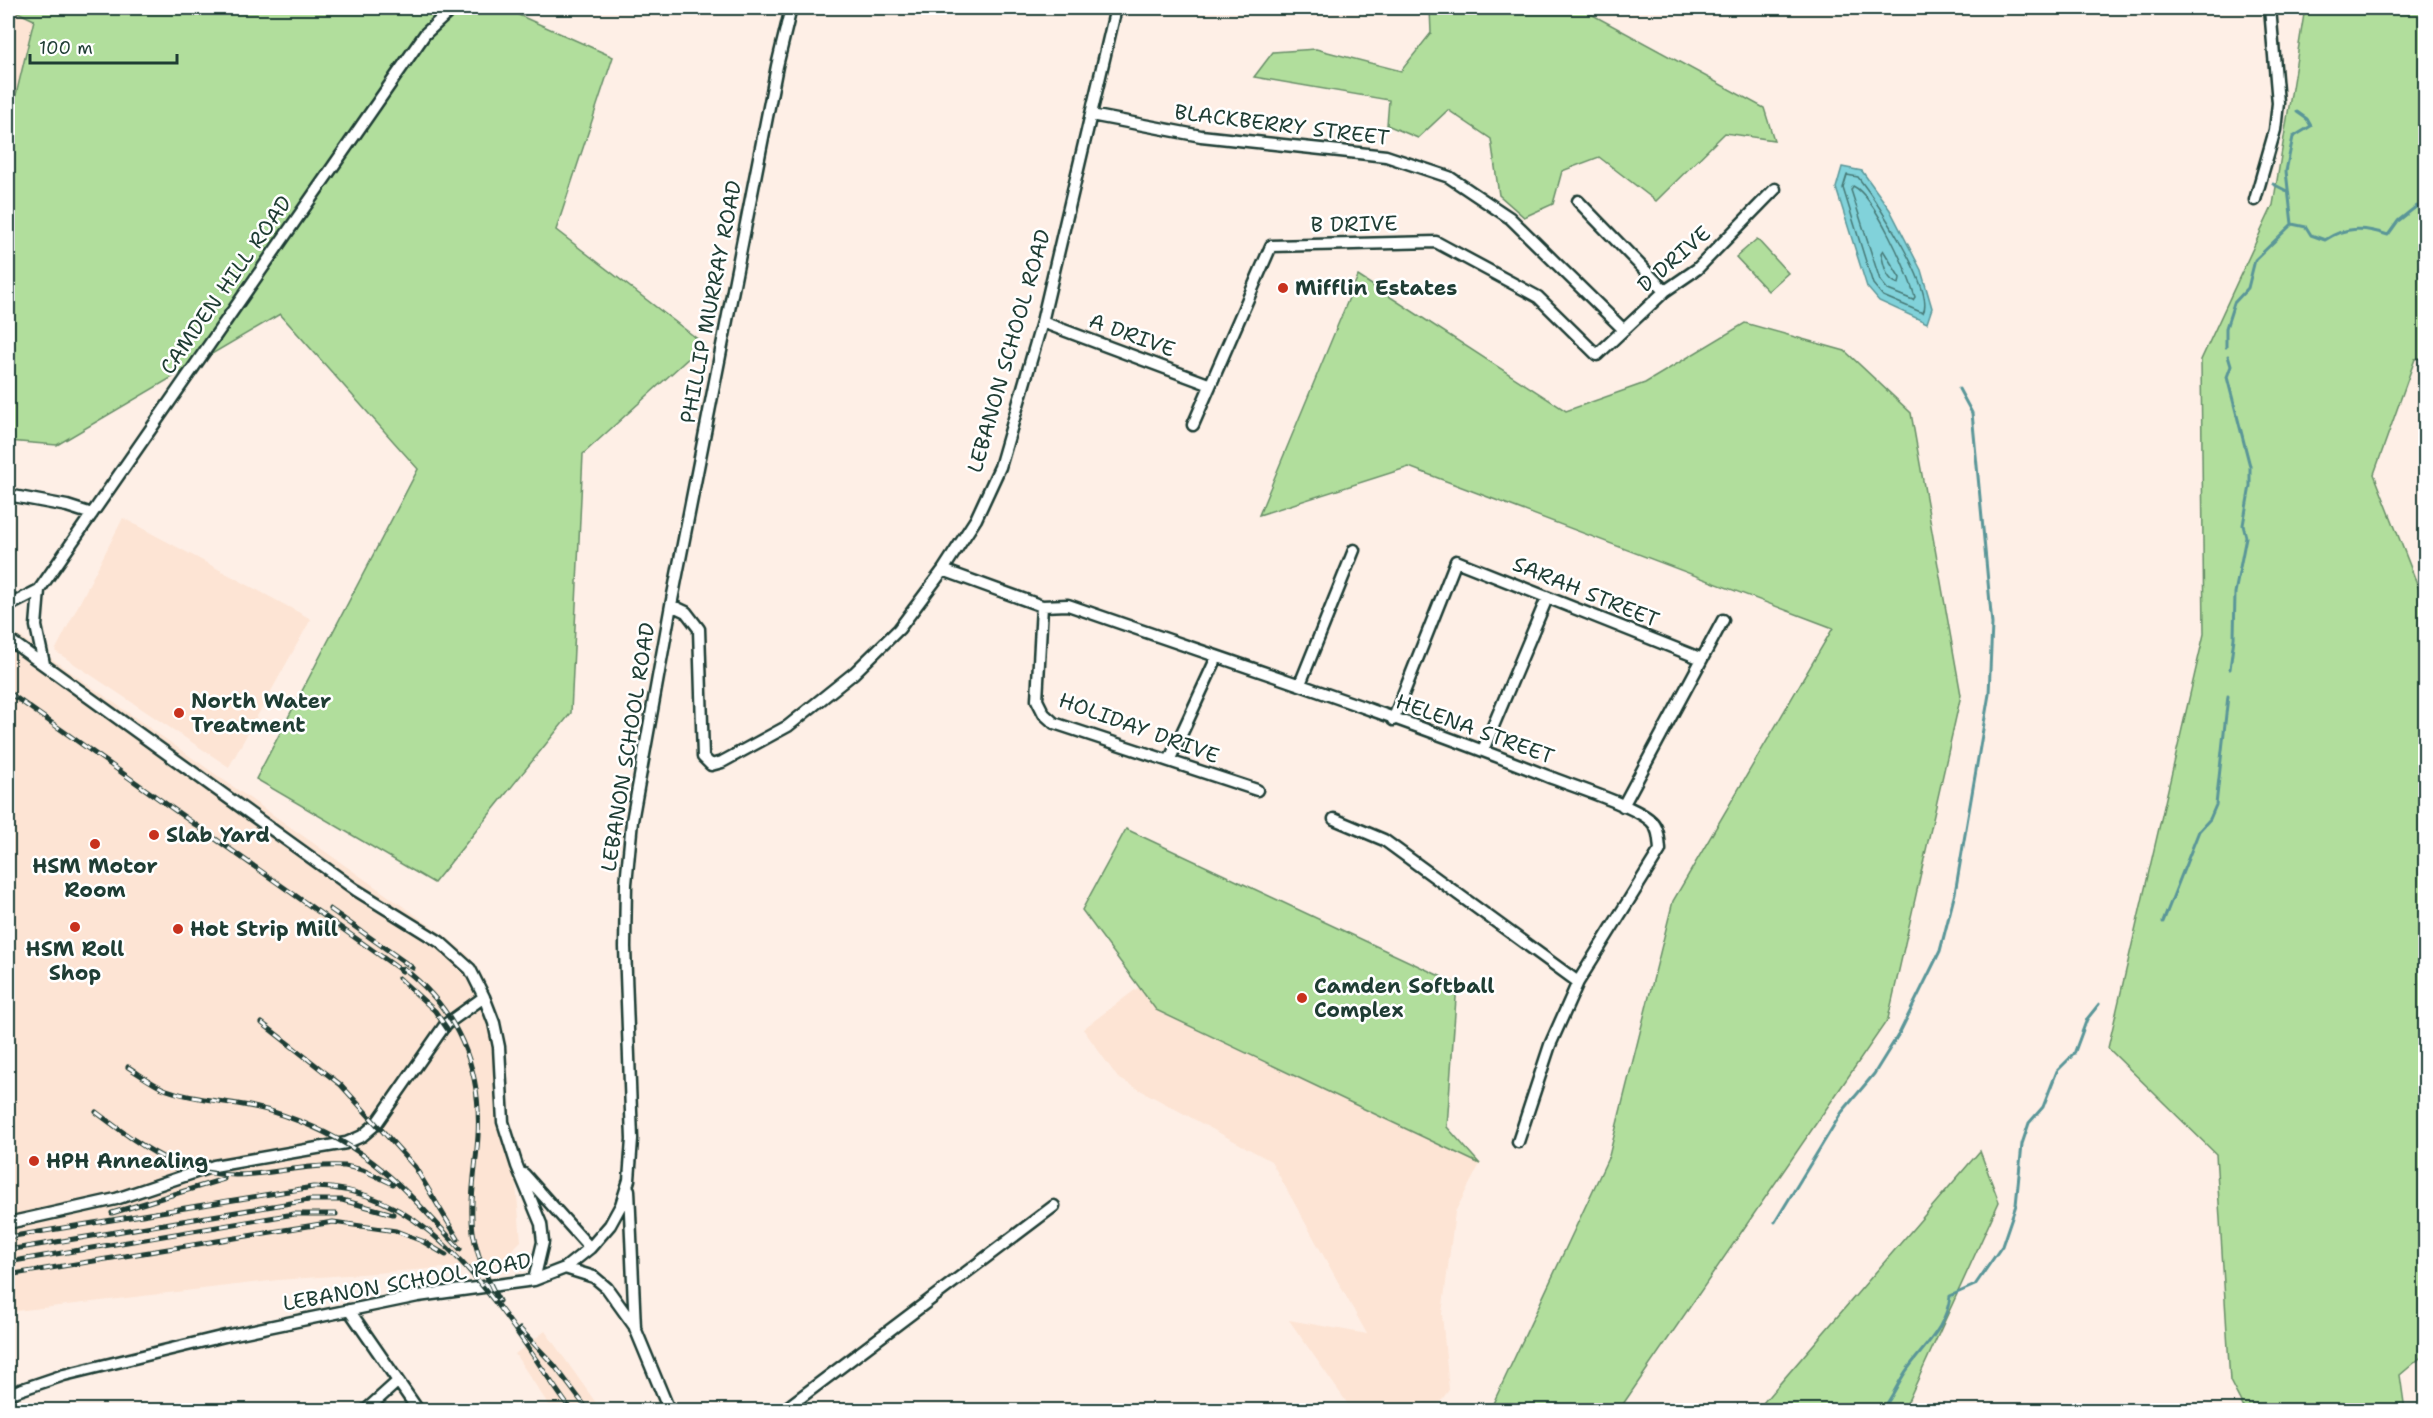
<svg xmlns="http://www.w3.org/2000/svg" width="2433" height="1418" viewBox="0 0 2433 1418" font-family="'Shantell Sans',sans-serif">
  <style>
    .built { fill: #fde4d4 }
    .green { fill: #b1de9c; stroke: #688e68; stroke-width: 1.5 }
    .water { fill: #81d2da; stroke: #5a9698; stroke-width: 1.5 }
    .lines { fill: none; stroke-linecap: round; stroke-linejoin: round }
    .shore { stroke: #467976; stroke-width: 1.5 }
    .stream { stroke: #5a9698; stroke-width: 3 }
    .minor-casing { stroke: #1f3d34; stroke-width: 15 }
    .minor { stroke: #fff; stroke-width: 10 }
    .rail-casing { stroke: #1f3d34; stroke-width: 5 }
    .rail { stroke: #fff; stroke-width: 3; stroke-dasharray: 9; stroke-linecap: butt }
    .poi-dot { fill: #c8321e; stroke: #fff; stroke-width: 2 }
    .labels { text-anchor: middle; stroke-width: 5; stroke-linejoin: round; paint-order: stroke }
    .street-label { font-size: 21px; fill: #1f3d34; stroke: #fff }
    .poi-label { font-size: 21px; font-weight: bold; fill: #1f3d34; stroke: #fff; text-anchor: start }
  </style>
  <rect width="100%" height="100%" fill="#feefe6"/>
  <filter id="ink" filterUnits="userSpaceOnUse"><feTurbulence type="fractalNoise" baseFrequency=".0167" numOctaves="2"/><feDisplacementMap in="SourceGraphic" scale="12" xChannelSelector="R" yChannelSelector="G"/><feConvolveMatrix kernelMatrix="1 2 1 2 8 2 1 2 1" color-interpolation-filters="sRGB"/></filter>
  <g filter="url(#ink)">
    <path class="built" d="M 8,8 L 34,20 L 8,128 Z
      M 123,518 L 311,619 L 229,767 L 55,651 Z
      M 8,628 L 445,936 L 468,955 L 484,979 L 503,1037 L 521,1241 L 498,1264 L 278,1280 L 8,1312 Z
      M 1139,987 L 1156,1010 L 1480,1164 L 1455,1212 L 1442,1314 L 1449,1390 L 1434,1410 L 1352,1410 L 1289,1320 L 1367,1334 L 1271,1161 L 1118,1078 L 1083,1029 Z
      M 545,1331 L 601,1410 L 552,1410 L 515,1354 Z"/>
    <path class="green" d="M 9,8 L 503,8 L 613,57 L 556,230 L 704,344 L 583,454 L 571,713 L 434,883 L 256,779 L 418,469 L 280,314 L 57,445 L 8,441 L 8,128 L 34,20 Z
      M 1430,8 L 1580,8 L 1764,108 L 1774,140 L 1725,133 L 1656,201 L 1599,157 L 1562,171 L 1553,204 L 1524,217 L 1499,195 L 1491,139 L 1448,110 L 1418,138 L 1387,125 L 1389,100 L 1254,77 L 1273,52 L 1316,49 L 1401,71 L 1431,33 Z
      M 2305,8 L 2425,8 L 2425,357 L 2415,359 L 2374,474 L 2425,604 L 2426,1353 L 2400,1375 L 2405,1410 L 2245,1410 L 2230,1381 L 2216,1154 L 2108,1048 L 2204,634 L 2201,360 L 2273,205 Z
      M 1757,239 L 1788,273 L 1768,291 L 1736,257 Z
      M 1358,276 L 1566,411 L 1645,383 L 1745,323 L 1845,351 L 1911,413 L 1961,695 L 1888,1019 L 1619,1410 L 1490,1410 L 1609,1156 L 1673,901 L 1833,628 L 1409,467 L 1259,515 Z
      M 1126,829 L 1457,984 L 1447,1127 L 1480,1164 L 1156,1010 L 1082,910 Z
      M 1980,1151 L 1999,1202 L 1904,1410 L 1757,1410 Z"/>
    <path class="water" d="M 1842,167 L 1862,171 L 1890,210 L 1921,270 L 1932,308 L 1927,323 L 1879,301 L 1867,287 L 1836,188 Z"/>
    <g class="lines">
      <path class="shore" d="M 1847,175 L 1858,177 C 1874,198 1936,290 1923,313 L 1883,296 L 1873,284 L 1843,188 Z
        M 1853,186 C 1875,196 1908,273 1915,297 L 1913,300 L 1888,290 L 1880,280 L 1851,190 Z
        M 1883,250 L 1900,278 L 1899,284 C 1886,281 1884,265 1881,253 Z"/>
      <path class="stream" d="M 2273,184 L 2287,191
        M 2292,224 L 2306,227 L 2311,235 L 2325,240 C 2346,226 2365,227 2388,235 L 2398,221 L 2417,206 L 2426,210
        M 2292,224 L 2286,171 L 2293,137 L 2311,126 L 2307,119 L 2297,112
        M 2226,347 L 2226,328 L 2234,303 L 2248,288 L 2255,260 L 2292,224
        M 2228,356 L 2231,366 L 2227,377 L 2250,466 L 2250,486 L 2243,525 L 2246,537 L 2235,593 L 2234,638 L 2230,669
        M 2163,922 L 2199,831 L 2210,819 L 2216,805 L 2228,696
        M 1775,1222 L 1842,1112 L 1874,1074 L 1900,1032 L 1940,951 L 1955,893 L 1989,694 L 1992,624 L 1972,413 L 1959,389
        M 1882,1410 C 1894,1396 1898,1381 1909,1367 C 1926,1344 1947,1326 1950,1296 L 1975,1285 L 2002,1246 L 2016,1205 L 2022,1144 L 2029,1123 L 2043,1107 L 2057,1071 L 2074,1054 L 2087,1019 L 2099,1004"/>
      <g class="minor-casing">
        <path id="minor" d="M 1091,115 L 1201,136 L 1386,156 L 1449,177 L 1510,218 L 1624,330
          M 2255,200 L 2275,130 L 2278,103 L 2270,8
          M 1578,201 L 1665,291
          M 1042,322 L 1208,384
          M 1193,425 L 1271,246 L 1436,242 L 1538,297 L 1597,355 L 1665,291 L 1697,269 L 1775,189
          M 8,495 L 67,506 L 92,514
          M 943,570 L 1042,606 L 1068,605 C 1228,661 1390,713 1547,776 C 1569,785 1636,806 1651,821 C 1659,828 1659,840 1660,850 L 1578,982 L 1550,1045 L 1518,1142
          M 39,590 L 36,626 L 44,664
          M 671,605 L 686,612 L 699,629 L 703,757 L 711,765 L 722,762 L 788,726 L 854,673 L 899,629 L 943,570 L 976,519 L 1000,467 L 1042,322 L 1116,8
          M 8,606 L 39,590 L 425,34 L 453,8
          M 1042,606 L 1037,700 L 1044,714 L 1054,723 L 1257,790
          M 8,639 L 356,890 L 440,942 L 470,969 L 484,997 L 445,1025 L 376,1124 L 362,1136 L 346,1143 L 214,1166 L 116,1199 L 8,1223
          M 1300,684 L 1354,550
          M 1393,720 L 1456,561 L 1702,659
          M 1483,750 L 1547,598
          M 1169,761 L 1217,657
          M 1623,806 L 1723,620
          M 1334,819 L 1384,840 L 1578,982
          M 484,997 L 494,1023 L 499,1047 L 503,1122 L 517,1166 L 541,1224 L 543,1242 L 534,1280
          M 524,1174 L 590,1248
          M 629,1190 L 635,1328 L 669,1410
          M 565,1268 L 594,1277 L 607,1288 L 635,1327
          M 349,1310 L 418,1410
          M 8,1394 L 64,1375 L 225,1336 L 418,1296 L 534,1280 L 565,1268 L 590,1248 L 610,1225 L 621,1205 L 629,1180 L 632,1139 L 625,947 L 626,884 L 632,821 L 671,605 L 777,66 L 791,8
          M 366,1410 L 397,1382
          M 784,1410 L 1054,1206"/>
      </g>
      <use href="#minor" class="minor"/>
      <g class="rail-casing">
        <path id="rail" d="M 8,692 L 402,971 L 403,968 C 457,1009 482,1068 478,1136 C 476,1168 469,1201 473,1232 C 477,1257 487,1279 499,1301
          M 330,909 L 413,968
          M 399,978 L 435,1011 L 448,1030
          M 262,1023 L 341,1085 L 415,1167 L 458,1239
          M 128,1067 C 141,1075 153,1085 167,1090 C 200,1102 237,1101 270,1111 C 362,1139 398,1181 460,1249
          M 96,1112 C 148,1151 186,1181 254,1174 C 284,1171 315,1164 345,1166 L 363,1170 L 393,1184
          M 112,1213 L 224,1179
          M 8,1237 L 313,1187 C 437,1186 507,1322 571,1410
          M 8,1250 L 309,1200 L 342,1200 L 393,1214
          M 8,1262 L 294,1214 L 336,1214
          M 8,1275 L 333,1222 L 396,1231 L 422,1241 L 446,1255
          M 520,1329 L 554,1365 L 588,1410"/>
      </g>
      <use href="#rail" class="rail"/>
    </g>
  </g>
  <g class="poi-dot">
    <circle cx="1283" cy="288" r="6"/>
    <circle cx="179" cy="713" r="6"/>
    <circle cx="154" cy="835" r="6"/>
    <circle cx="95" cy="844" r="6"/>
    <circle cx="75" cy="927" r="6"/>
    <circle cx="178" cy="929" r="6"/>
    <circle cx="1302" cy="998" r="6"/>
    <circle cx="34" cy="1161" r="6"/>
  </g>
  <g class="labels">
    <g class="street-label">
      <text transform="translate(1282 125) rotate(7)" y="7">BLACKBERRY STREET</text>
      <text transform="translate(1354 224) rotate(-1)" y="7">B DRIVE</text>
      <text transform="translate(1674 259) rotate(-41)" y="7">D DRIVE</text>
      <text transform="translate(226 285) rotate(-55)" y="7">CAMDEN HILL ROAD</text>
      <text transform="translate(711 302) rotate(-79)" y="7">PHILLIP MURRAY ROAD</text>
      <text transform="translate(1132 335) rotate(20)" y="7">A DRIVE</text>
      <text transform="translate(1009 351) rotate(-74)" y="7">LEBANON SCHOOL ROAD</text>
      <text transform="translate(1586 592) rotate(22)" y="7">SARAH STREET</text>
      <text transform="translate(1139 728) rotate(20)" y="7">HOLIDAY DRIVE</text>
      <text transform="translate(1475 729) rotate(20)" y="7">HELENA STREET</text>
      <text transform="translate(628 747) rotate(-81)" y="7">LEBANON SCHOOL ROAD</text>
      <text transform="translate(407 1282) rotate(-10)" y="7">LEBANON SCHOOL ROAD</text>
    </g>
    <g class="poi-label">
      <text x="1295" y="295">Mifflin Estates</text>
      <text x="191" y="708">North Water<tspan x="191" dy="24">Treatment</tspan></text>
      <text x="166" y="842">Slab Yard</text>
      <text x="95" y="873" text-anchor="middle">HSM Motor<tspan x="95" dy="24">Room</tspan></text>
      <text x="190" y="936">Hot Strip Mill</text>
      <text x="75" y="956" text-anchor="middle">HSM Roll<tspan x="75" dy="24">Shop</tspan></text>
      <text x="1314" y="993">Camden Softball<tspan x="1314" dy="24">Complex</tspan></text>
      <text x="46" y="1168">HPH Annealing</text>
    </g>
  </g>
  <rect width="2433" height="1418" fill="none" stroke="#fff" stroke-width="30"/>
  <rect x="15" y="15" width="2403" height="1388" fill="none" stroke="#1f3d34" stroke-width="2" filter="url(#ink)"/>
  <path d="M30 54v9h147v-9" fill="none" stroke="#1f3d34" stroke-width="3"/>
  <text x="39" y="54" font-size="18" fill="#1f3d34" stroke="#ffffff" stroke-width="4.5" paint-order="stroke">100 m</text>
</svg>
